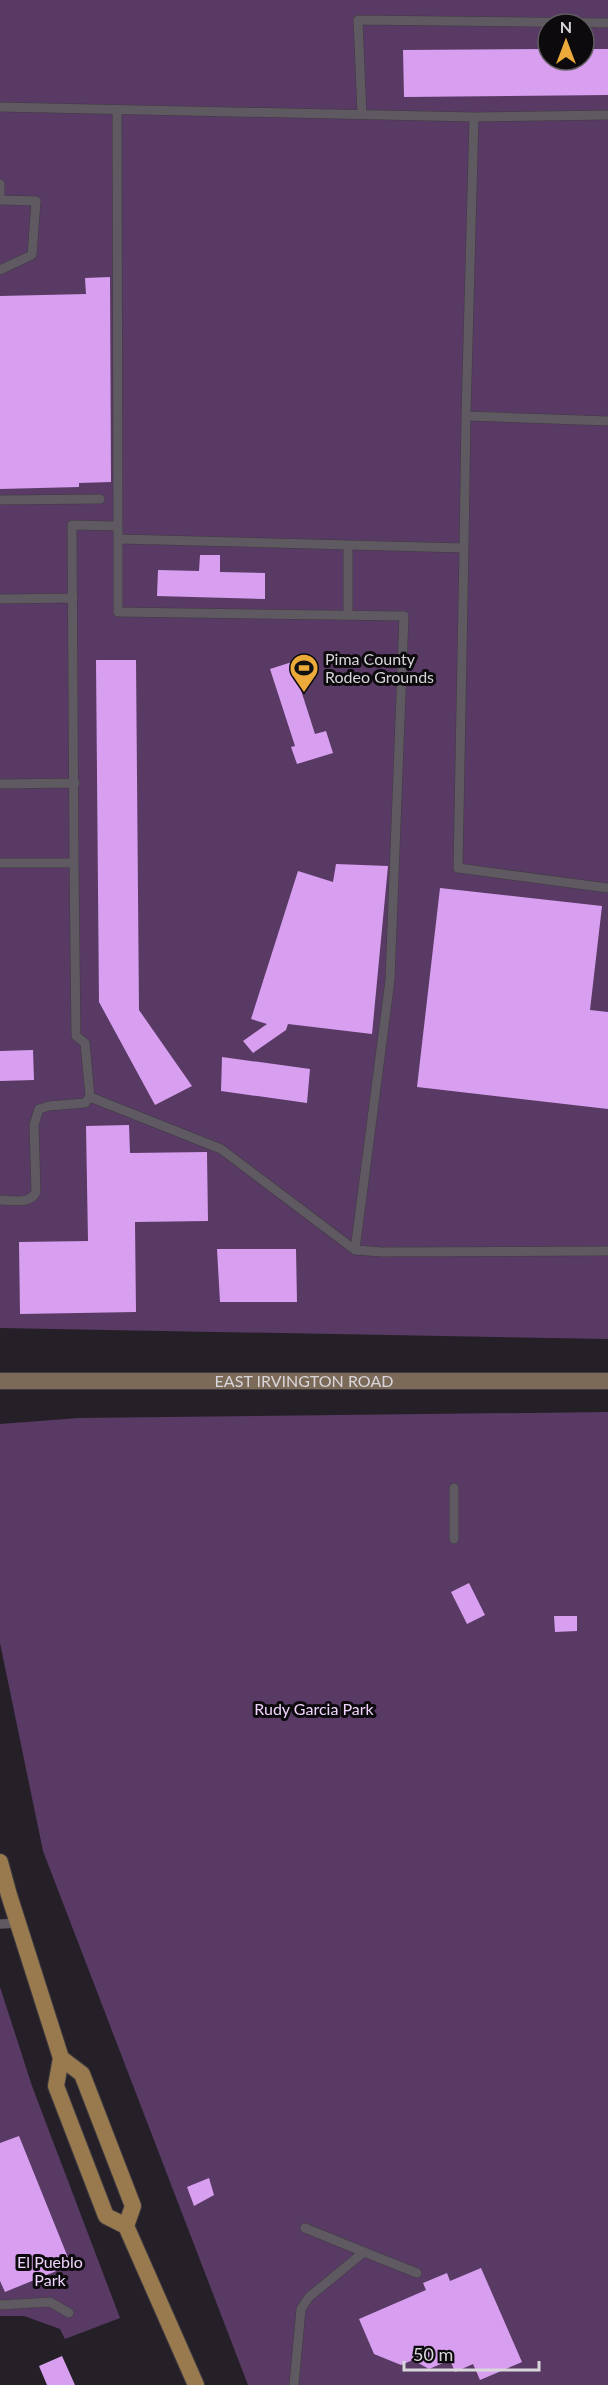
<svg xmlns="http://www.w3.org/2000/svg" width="608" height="2385" viewBox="0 0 608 2385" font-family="Lato,sans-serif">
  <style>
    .green { fill: #583a64; fill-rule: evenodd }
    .building { fill: #d89ff0 }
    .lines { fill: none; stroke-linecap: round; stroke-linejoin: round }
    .service-casing { stroke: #3f3b41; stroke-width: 10 }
    .secondary-casing { stroke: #3f3b41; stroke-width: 18 }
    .primary-casing { stroke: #3f3b41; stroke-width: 18 }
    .service { stroke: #5f5a62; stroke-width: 9 }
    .secondary { stroke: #7c6a59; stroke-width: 16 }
    .primary { stroke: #997a4f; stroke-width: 16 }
    .labels { text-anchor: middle; stroke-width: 6; stroke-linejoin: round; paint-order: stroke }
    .poi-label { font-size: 16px; fill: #d9d6db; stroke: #0d0a0d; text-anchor: start }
    .street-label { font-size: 16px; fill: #d9d6db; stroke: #0d0a0d }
    .park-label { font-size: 16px; fill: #f0d4fd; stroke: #0d0a0d }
  </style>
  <rect width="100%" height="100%" fill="#252027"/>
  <path class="green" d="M 0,0 L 608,0 L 608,1339 L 0,1328 ZM 548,24 L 584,24 L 584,60 L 548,60 Z
    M 608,1412 L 608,2385 L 248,2385 L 43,1851 L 0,1643 L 0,1424 L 79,1418 Z
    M 0,1987 L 32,2086 L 120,2318 L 65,2339 L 60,2329 L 24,2316 L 0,2316 Z"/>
  <path class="building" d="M 548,49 L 548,60 L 584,60 L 584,49 L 608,49 L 608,95 L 404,97 L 403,50 Z
    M 110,277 L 111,482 L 79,483 L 79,487 L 0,489 L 0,296 L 86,294 L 85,278 Z
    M 200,555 L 220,555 L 220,572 L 265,573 L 265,599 L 157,596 L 158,570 L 199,571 Z
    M 96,660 L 136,660 L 139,1010 L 192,1086 L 155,1105 L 99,1002 Z
    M 292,662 L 315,734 L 326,731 L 333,753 L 297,764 L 291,747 L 295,746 L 270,669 Z
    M 336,864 L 388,866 L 372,1034 L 288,1024 L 286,1030 L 253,1053 L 243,1041 L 267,1024 L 251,1019 L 298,871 L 333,882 Z
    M 440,888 L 602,906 L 590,1010 L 608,1012 L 608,1109 L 417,1087 Z
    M 33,1050 L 34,1080 L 0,1081 L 0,1051 Z
    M 222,1057 L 310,1069 L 307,1103 L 221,1091 Z
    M 129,1125 L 130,1153 L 207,1152 L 208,1221 L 135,1222 L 136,1312 L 20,1314 L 19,1242 L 88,1241 L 86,1126 Z
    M 217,1249 L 296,1249 L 297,1302 L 220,1302 Z
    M 469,1583 L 485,1615 L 467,1624 L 451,1592 Z
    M 554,1616 L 577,1616 L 577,1631 L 555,1632 Z
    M 19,2136 L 71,2265 L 5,2292 L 0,2281 L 0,2143 Z
    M 209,2178 L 214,2195 L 194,2206 L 187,2187 Z
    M 481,2268 L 522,2362 L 480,2380 L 473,2364 L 455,2372 L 450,2360 L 429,2369 L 413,2360 L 401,2365 L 374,2354 L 359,2319 L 426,2290 L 423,2283 L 447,2273 L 450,2281 Z
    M 62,2356 L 75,2385 L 47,2385 L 39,2366 Z"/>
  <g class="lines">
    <g class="service-casing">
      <path id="service" d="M 0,107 L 474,117
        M 117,110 L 118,539 L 464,548 L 466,416
        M 362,115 L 358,20 L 608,23
        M 608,115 L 474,117 L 466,416 L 608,421
        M 0,184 L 0,200
        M 0,270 L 32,255 L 36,201 L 1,200
        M 0,500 L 100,499
        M 118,539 L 118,612 L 404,616 L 390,980 L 355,1250 L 382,1252 L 608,1251
        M 464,548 L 458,868 L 608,888
        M 0,599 L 73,598
        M 348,615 L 348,545
        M 0,784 L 75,783
        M 0,863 L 74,863 L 72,525 L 118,526
        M 90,1097 L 221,1149 L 355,1250
        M 0,1200 C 13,1200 30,1205 36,1192 L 34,1125 L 39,1109 L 49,1106 L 85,1103 L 90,1097 L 85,1043 L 76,1036 L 74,863
        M 454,1488 L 454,1539
        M 0,1924 L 19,1923
        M 305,2228 L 364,2252
        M 0,2305 L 50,2302 L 69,2313
        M 294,2385 L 301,2309 L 309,2297 L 364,2252 L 417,2273"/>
    </g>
    <g class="secondary-casing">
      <g id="secondary">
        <path id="s1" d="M 0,1381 L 608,1381"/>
      </g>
    </g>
    <g class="primary-casing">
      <path id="primary" d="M 0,1862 L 9,1895 L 61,2058 L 56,2086 L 106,2216 L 126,2226 L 196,2385
        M 61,2058 L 82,2074 L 133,2206 L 126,2226"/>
    </g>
    <use href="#service" class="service"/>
    <use href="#secondary" class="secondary"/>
    <use href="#primary" class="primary"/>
  </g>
  <defs>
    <g id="stadium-pin" transform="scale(1.5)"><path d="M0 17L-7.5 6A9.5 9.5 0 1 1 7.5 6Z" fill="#ebaa39" stroke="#0d0a0d"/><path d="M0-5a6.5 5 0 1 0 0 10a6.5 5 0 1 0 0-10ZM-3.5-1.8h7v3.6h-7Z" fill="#111"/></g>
  </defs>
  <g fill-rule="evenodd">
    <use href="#stadium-pin" x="304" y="668"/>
  </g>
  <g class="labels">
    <g class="poi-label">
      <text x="325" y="665">Pima County<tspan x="325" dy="18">Rodeo Grounds</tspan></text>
    </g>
    <g class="street-label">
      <text dy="6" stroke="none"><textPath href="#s1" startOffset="304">EAST IRVINGTON ROAD</textPath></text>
    </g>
    <g class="park-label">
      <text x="314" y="1715">Rudy Garcia Park</text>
      <text x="50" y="2268">El Pueblo<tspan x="50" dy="18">Park</tspan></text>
    </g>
  </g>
  <g transform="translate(566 42)"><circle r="28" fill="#0d0a0d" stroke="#5f5c5f" stroke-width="1.5"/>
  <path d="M0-4.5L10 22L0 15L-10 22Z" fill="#ebaa39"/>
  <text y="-9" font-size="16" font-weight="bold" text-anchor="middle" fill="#d9d6db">N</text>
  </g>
  <path d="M404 2361v9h135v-9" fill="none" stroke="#d9d6db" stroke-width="3"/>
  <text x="413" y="2361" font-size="18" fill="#d9d6db" stroke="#0d0a0d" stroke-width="4.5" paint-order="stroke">50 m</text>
</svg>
